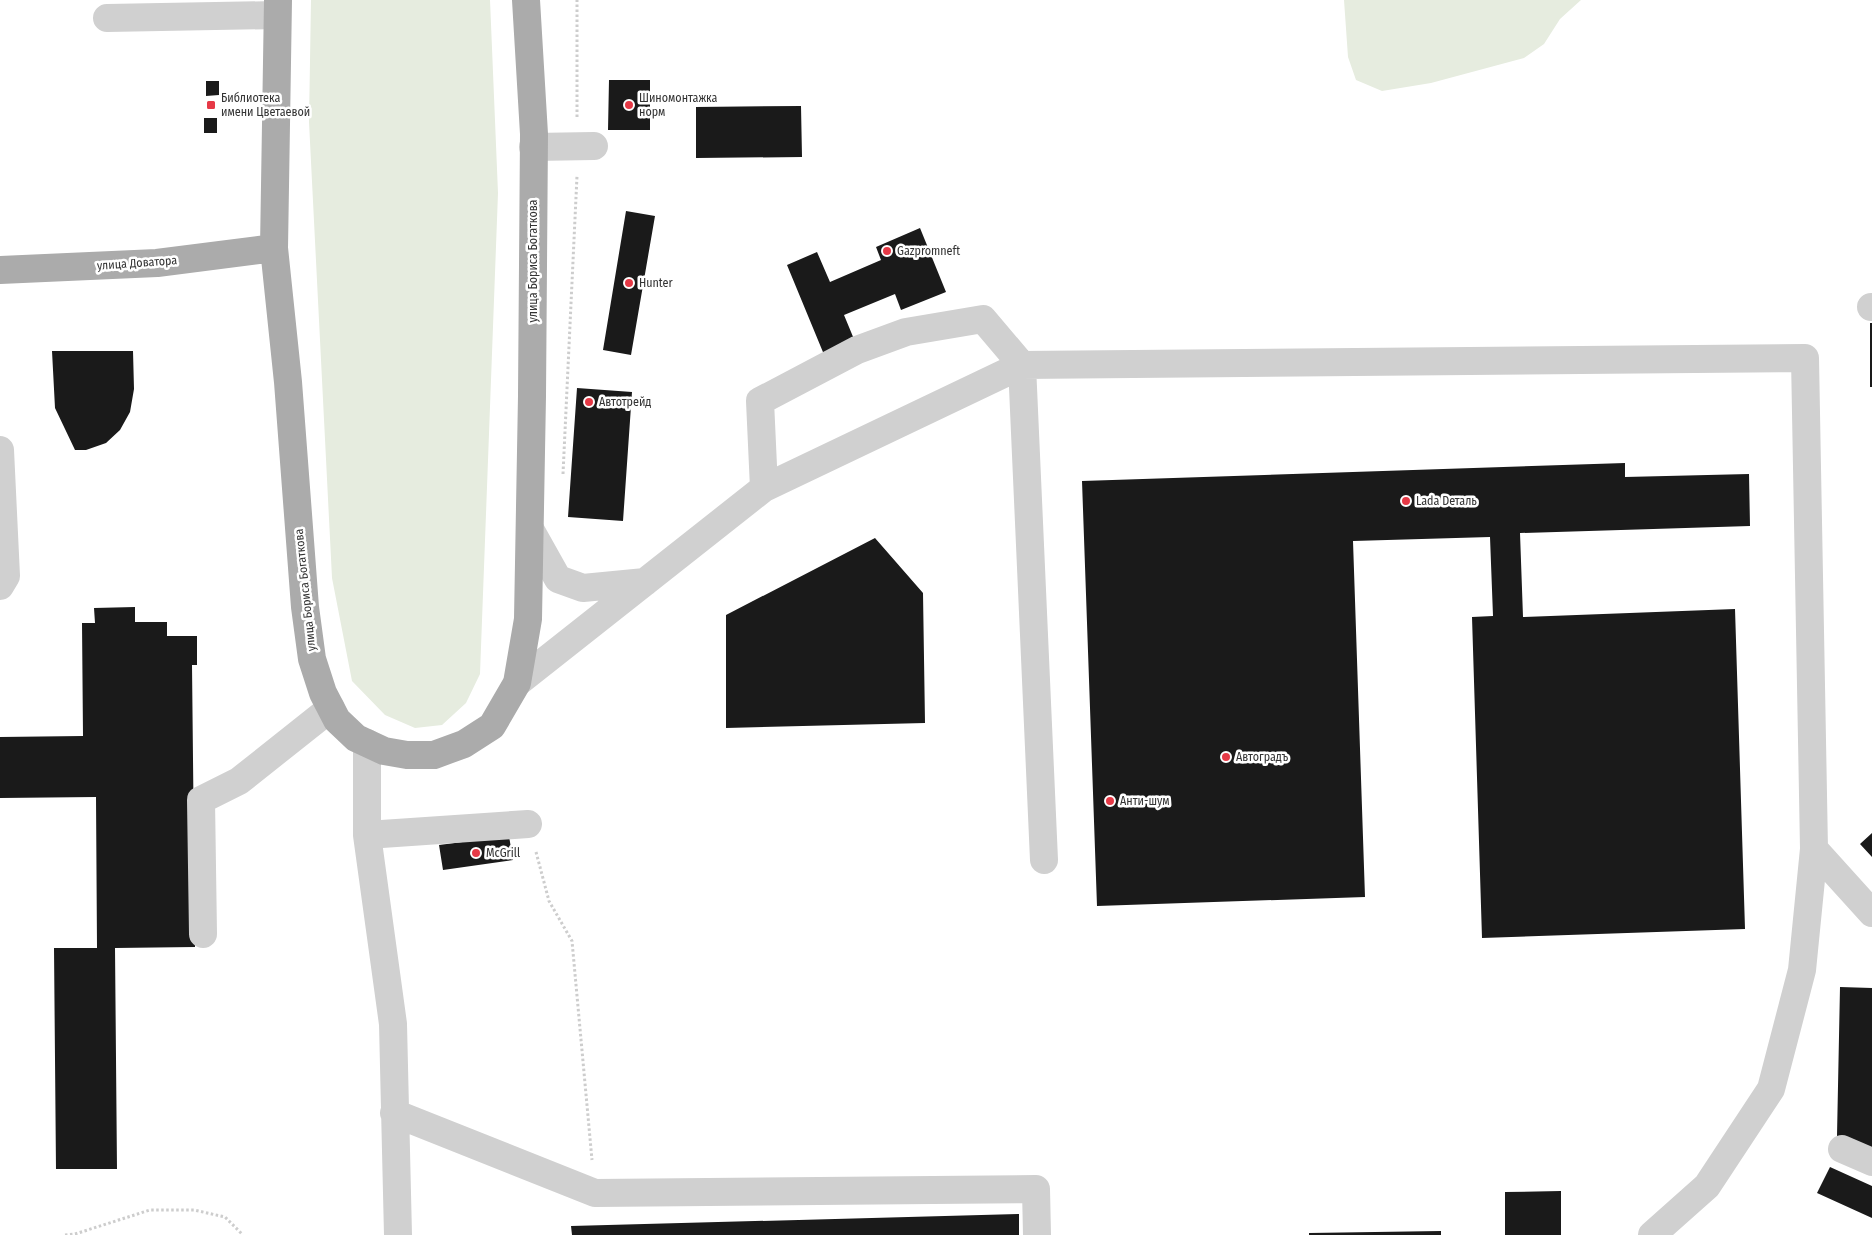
<svg xmlns="http://www.w3.org/2000/svg" width="1872" height="1235" viewBox="0 0 1872 1235" font-family="'Fira Sans Condensed',sans-serif">
  <style>
    .green { fill: #e6ecdf }
    .building { fill: #1a1a1a }
    .lines { fill: none; stroke-linecap: round; stroke-linejoin: round }
    .path { stroke: #cdcdcd; stroke-width: 3; stroke-dasharray: 2.5 2.5; stroke-linecap: butt }
    .minor { stroke: #d0d0d0; stroke-width: 28 }
    .major { stroke: #ababab; stroke-width: 28 }
    .poi-dot { fill: #e63946; stroke: #fff; stroke-width: 2 }
    .labels { text-anchor: middle; stroke-width: 5; stroke-linejoin: round; paint-order: stroke }
    .poi-label { font-size: 12px; fill: #333; stroke: #fff; text-anchor: start }
    .street-label { font-size: 12px; fill: #333; stroke: #fff }
  </style>
  <rect width="100%" height="100%" fill="#fff"/>
  <path class="green" d="M 311,0 L 490,0 L 498,193 L 480,674 L 466,703 L 442,725 L 415,728 L 385,715 L 352,681 L 332,578 L 309,122 Z
    M 1344,0 L 1581,0 L 1560,19 L 1544,44 L 1524,58 L 1431,83 L 1382,91 L 1356,80 L 1348,57 Z"/>
  <path class="building" d="M 609,80 L 650,80 L 650,130 L 608,130 Z
    M 206,81 L 219,81 L 219,95 L 206,96 Z
    M 801,106 L 802,157 L 696,158 L 696,107 Z
    M 204,118 L 217,118 L 217,133 L 204,133 Z
    M 626,211 L 655,216 L 631,355 L 603,350 Z
    M 920,228 L 946,292 L 901,310 L 895,294 L 844,315 L 856,344 L 825,357 L 787,265 L 817,252 L 830,282 L 881,260 L 876,247 Z
    M 1870,323 L 1872,323 L 1872,387 L 1870,387 Z
    M 52,351 L 133,351 L 134,389 L 130,412 L 120,430 L 106,443 L 86,450 L 75,450 L 55,408 Z
    M 577,388 L 632,392 L 623,521 L 568,517 Z
    M 1625,463 L 1625,477 L 1749,474 L 1750,526 L 1520,533 L 1523,617 L 1735,609 L 1745,929 L 1482,938 L 1472,617 L 1493,616 L 1490,537 L 1353,541 L 1365,897 L 1097,906 L 1082,481 Z
    M 875,538 L 923,593 L 925,723 L 726,728 L 726,615 Z
    M 135,607 L 135,622 L 167,622 L 167,636 L 197,636 L 197,665 L 192,665 L 195,947 L 115,948 L 117,1169 L 56,1169 L 54,948 L 97,948 L 96,797 L 0,798 L 0,737 L 83,736 L 82,623 L 95,623 L 94,608 Z
    M 1872,833 L 1872,857 L 1860,844 Z
    M 509,836 L 513,860 L 443,870 L 439,845 Z
    M 1840,987 L 1872,988 L 1872,1151 L 1837,1136 Z
    M 1830,1167 L 1872,1186 L 1872,1218 L 1817,1193 Z
    M 1561,1191 L 1561,1235 L 1505,1235 L 1505,1192 Z
    M 1019,1214 L 1019,1235 L 572,1235 L 571,1226 Z
    M 1441,1231 L 1441,1235 L 1309,1235 L 1309,1233 Z"/>
  <g class="lines">
    <path class="path" d="M 577,117 L 577,0
      M 563,474 L 577,176
      M 536,852 L 549,901 L 572,941 L 592,1160
      M 65,1235 L 75,1234 L 150,1210 L 194,1210 L 225,1217 L 243,1235"/>
    <path class="minor" d="M 107,18 L 277,15
      M 533,147 L 594,146
      M 1871,307 L 1872,307
      M 0,450 L 6,576 L 0,586
      M 764,488 L 760,401 L 857,350 L 906,332 L 983,319 L 1022,365 L 1805,358 L 1814,849 L 1802,970 L 1771,1089 L 1707,1186 L 1652,1235
      M 530,529 L 558,579 L 583,588 L 645,582
      M 517,683 L 764,488 L 1022,365 L 1044,860
      M 367,743 L 367,835 L 393,1024 L 398,1235
      M 367,835 L 528,824
      M 1814,849 L 1872,913
      M 203,934 L 201,800 L 239,781 L 331,708
      M 394,1113 L 595,1193 L 1036,1189 L 1037,1235
      M 1842,1149 L 1872,1162"/>
    <path class="major" d="M 278,0 L 274,248 L 288,382 L 305,607 L 312,659 L 323,693 L 337,720 L 356,738 L 384,751 L 407,755 L 434,755 L 464,744 L 492,726 L 517,683 L 528,619 L 532,396 L 534,134 L 526,0
      M 0,270 L 157,263 L 274,248"/>
  </g>
  <g class="poi-dot">
    <rect x="206" y="100" width="10" height="10" rx="2.5"/>
    <circle cx="629" cy="105" r="5"/>
    <circle cx="887" cy="251" r="5"/>
    <circle cx="629" cy="283" r="5"/>
    <circle cx="589" cy="402" r="5"/>
    <circle cx="1406" cy="501" r="5"/>
    <circle cx="1226" cy="757" r="5"/>
    <circle cx="1110" cy="801" r="5"/>
    <circle cx="476" cy="853" r="5"/>
  </g>
  <g class="labels">
    <g class="poi-label">
      <text x="221" y="102">Библиотека<tspan x="221" dy="14">имени Цветаевой</tspan></text>
      <text x="639" y="102">Шиномонтажка<tspan x="639" dy="14">норм</tspan></text>
      <text x="897" y="255">Gazpromneft</text>
      <text x="639" y="287">Hunter</text>
      <text x="599" y="406">Автотрейд</text>
      <text x="1416" y="505">Lada Dеталь</text>
      <text x="1236" y="761">Автоградъ</text>
      <text x="1120" y="805">Анти-шум</text>
      <text x="486" y="857">McGrill</text>
    </g>
    <g class="street-label">
      <text transform="translate(533 261) rotate(-90)" y="4">улица Бориса Богаткова</text>
      <text transform="translate(137 263) rotate(-4)" y="4">улица Доватора</text>
      <text transform="translate(305 590) rotate(-96)" y="4">улица Бориса Богаткова</text>
    </g>
  </g>
</svg>
